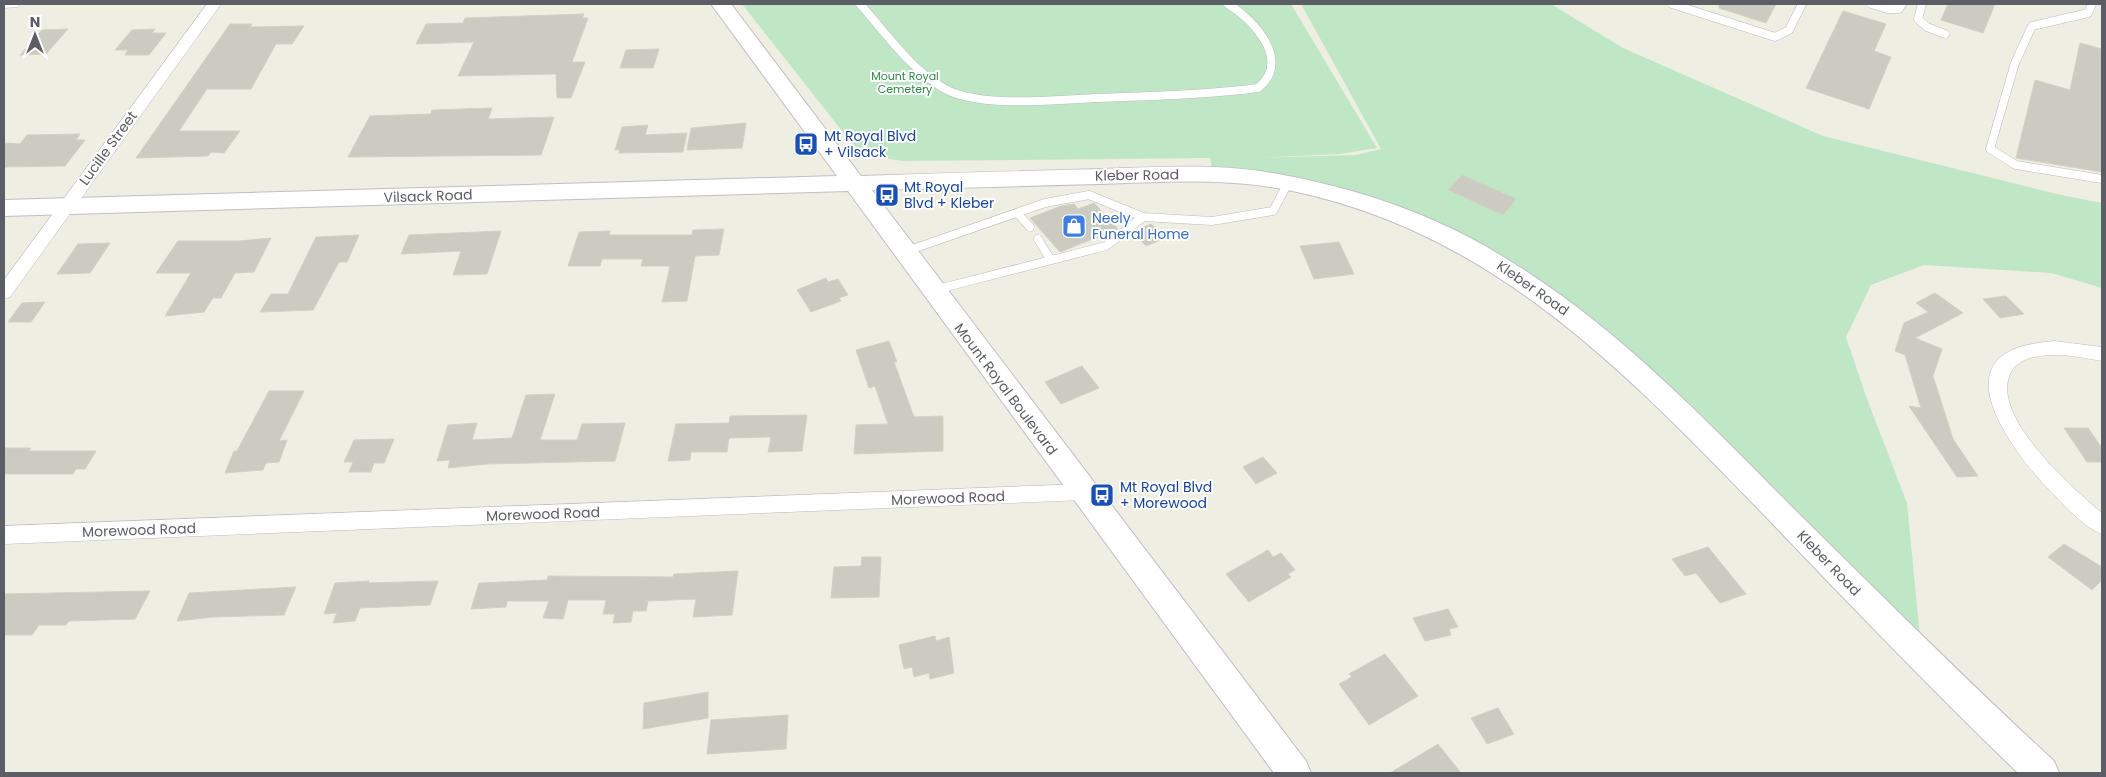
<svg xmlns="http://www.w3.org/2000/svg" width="2106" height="777" viewBox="0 0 2106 777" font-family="Poppins,sans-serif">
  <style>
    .green { fill: #bfe7c6 }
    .building { fill: #cbcbc2; stroke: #d3d1c1 }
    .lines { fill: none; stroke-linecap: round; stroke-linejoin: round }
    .lane-casing { stroke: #bbbcc2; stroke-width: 9 }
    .street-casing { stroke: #bbbcc2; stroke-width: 1 }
    .secondary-casing { stroke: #bebfc7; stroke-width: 2 }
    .lane { stroke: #fff; stroke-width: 8 }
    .street { fill: #fff; fill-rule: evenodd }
    .secondary { fill: #fff; fill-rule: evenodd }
    .labels { text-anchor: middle; stroke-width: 4; stroke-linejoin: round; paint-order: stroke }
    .far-park-label { font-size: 11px; fill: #328545; stroke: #fff }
    .transit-label { font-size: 14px; fill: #164399; stroke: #fff; text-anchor: start }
    .street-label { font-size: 14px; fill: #5b5e64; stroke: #fff }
    .shop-label { font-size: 14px; fill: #366cbe; stroke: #fff; text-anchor: start }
  </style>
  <rect width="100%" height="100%" fill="#eeeee3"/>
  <path class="green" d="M 742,4 L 1291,4 L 1377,148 L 1340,154 L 1256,158 L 1356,155 L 1381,149 L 1301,4 L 1551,4 L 1623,48 L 1823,136 L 2061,195 L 2102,203 L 2102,288 L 2051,273 L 1924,265 L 1871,285 L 1846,337 L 1867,399 L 1907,503 L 1922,657 L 1587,327 L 1372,205 L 1213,175 L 1210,158 L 903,161 L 861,155 Z"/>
  <path class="building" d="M 1719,4 L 1776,4 L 1766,23 L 1719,8 Z
    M 1948,4 L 1995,4 L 1983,33 L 1941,20 Z
    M 1843,11 L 1886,24 L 1874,51 L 1891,57 L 1869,109 L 1806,88 Z
    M 584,14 L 582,18 L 588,18 L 572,62 L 585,62 L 571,98 L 557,98 L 556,74 L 458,76 L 474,42 L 416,44 L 426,24 L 463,23 L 465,18 Z
    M 230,24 L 252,24 L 250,27 L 304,26 L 292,44 L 276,44 L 251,89 L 207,89 L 179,131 L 240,131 L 224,153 L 211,152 L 208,156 L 136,158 Z
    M 68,29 L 46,54 L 20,55 L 42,30 Z
    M 155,29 L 152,33 L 166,33 L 149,55 L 125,55 L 128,50 L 115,50 L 132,30 Z
    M 2080,43 L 2102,49 L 2102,172 L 2016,158 L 2035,80 L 2070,90 Z
    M 659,49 L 653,68 L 620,68 L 626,50 Z
    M 492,108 L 488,119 L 554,117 L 541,155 L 348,157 L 370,116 L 431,114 L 432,110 Z
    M 746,123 L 742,148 L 687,150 L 691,128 Z
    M 648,125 L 645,135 L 687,133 L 683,152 L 619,153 L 620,150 L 615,150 L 622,127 Z
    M 80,134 L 76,140 L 85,140 L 65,166 L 4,167 L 4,143 L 20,144 L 27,135 Z
    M 1462,175 L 1516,199 L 1503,215 L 1448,190 Z
    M 1094,203 L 1118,229 L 1060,252 L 1030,218 L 1061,206 L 1074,204 L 1078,209 Z
    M 1151,224 L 1165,238 L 1146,246 L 1133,232 Z
    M 724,229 L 719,255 L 695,256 L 687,301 L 662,302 L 670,266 L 641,266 L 643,259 L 602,259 L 600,266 L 568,266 L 579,232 L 610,231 L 609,235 L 692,235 L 693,230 Z
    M 501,231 L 487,274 L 453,275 L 461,251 L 401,254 L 409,235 Z
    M 359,235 L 347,262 L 339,262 L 313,310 L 260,312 L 271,294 L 288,294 L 316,237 Z
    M 271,238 L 254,272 L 235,273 L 221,298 L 213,298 L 204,312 L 165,316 L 191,273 L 156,273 L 178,241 L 239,241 Z
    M 1339,242 L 1354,274 L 1314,279 L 1300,246 Z
    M 110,243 L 90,273 L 57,274 L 78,244 Z
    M 826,278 L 828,282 L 838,279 L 848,295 L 839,298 L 841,301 L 811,312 L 797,290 Z
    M 1935,293 L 1963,313 L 1915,338 L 1942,349 L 1933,376 L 1953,439 L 1978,476 L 1957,477 L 1909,406 L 1921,408 L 1905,355 L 1895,351 L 1904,323 L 1928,312 L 1916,303 Z
    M 2006,296 L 2024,314 L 2000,318 L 1983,299 Z
    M 45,302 L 31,322 L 8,322 L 22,303 Z
    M 889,341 L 897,362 L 894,362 L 914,417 L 943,416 L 943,451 L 854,454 L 856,425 L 888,424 L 875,386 L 869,388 L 856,350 Z
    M 1082,366 L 1099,388 L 1061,404 L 1045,382 Z
    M 269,391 L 304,391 L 279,441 L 287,440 L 279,462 L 266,463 L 263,470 L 225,473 L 234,451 L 237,451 Z
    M 555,394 L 540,440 L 577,440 L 582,424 L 625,423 L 615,461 L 487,464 L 448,468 L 450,460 L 437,461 L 448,425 L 477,423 L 472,440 L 512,438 L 526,395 Z
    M 807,415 L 802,451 L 768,452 L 771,437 L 729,438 L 727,452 L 691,452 L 690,460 L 668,461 L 676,424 L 729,423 L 730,416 Z
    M 2064,428 L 2088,428 L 2102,448 L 2102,462 L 2087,462 Z
    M 394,439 L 384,463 L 374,463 L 371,472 L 349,472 L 353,462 L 344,462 L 354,440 Z
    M 4,448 L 31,448 L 29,451 L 96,451 L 85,469 L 76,469 L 73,474 L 4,474 Z
    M 1263,457 L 1277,473 L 1256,484 L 1243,467 Z
    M 2064,544 L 2102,567 L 2102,580 L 2092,590 L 2048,557 Z
    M 1708,547 L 1746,594 L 1720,603 L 1696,573 L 1685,576 L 1672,559 Z
    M 1268,550 L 1273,557 L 1281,553 L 1295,570 L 1288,574 L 1291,577 L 1249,602 L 1226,574 Z
    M 862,557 L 881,557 L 879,597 L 831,598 L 834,567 L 861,566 Z
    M 738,571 L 732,615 L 693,617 L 696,599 L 648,601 L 646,611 L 633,611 L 631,622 L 613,623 L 615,614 L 603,614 L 606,600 L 568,600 L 563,619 L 543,618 L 549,601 L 507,601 L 506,607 L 471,609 L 479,583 L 547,580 L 548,576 L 673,577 L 674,574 Z
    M 369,581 L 368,583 L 438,581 L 430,605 L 360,608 L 355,621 L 333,623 L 337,613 L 324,614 L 335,583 Z
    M 296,587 L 284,615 L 214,617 L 177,621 L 189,593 Z
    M 150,591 L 135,619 L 69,621 L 66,625 L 39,625 L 32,635 L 4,635 L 4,594 Z
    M 1448,609 L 1458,627 L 1449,629 L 1451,635 L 1425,641 L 1413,618 Z
    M 935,636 L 936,641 L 949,637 L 954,673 L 930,679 L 929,673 L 914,677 L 912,667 L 904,669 L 899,645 Z
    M 1385,654 L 1418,696 L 1369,725 L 1339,684 L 1352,677 L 1349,674 Z
    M 708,692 L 708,718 L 643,729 L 644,703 Z
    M 1498,708 L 1514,734 L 1487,744 L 1471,718 Z
    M 788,715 L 786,749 L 707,754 L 711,720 Z
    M 1438,744 L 1461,773 L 1390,773 Z"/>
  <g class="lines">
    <g class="lane-casing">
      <path id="lane" d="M 860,4 C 886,33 911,70 945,89 C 980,108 1056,100 1095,98 C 1150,96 1204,95 1258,88 C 1292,61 1254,20 1228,4
        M 1672,4 L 1775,37 L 1789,30 L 1802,4
        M 1871,4 L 1888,9 L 1899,9 L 1902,4
        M 1922,4 L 1918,19 L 1927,27 L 1945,34
        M 2092,4 L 2088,13 L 2032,26 L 2015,63 L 1990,149 L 2016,165 L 2102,179
        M 1017,213 L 1030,227
        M 1038,239 L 1050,259
        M 904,252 L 1045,203 L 1089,195 L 1143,217 L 1212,221 L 1273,211 L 1288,183
        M 934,290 L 1106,246 L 1143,217"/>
    </g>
    <g class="street-casing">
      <path id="street" d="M 4,4 L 20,4 L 18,7 L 4,8 Z
        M 207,4 L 221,4 L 10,297 L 4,299 L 4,280 Z
        M 2054,341 L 2102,347 L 2102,361 C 2080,357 2057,352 2034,357 C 2023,359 2012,366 2009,377 C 1994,419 2073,489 2102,513 L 2102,534 C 2084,527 2068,509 2054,495 C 2028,469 1952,380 2010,351 C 2023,344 2039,343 2054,341 Z
        M 1083,484 L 1090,486 L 1093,492 L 1090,498 L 1083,500 L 4,544 L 4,526 Z"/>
    </g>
    <g class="secondary-casing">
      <path id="secondary" d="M 711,4 L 731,4 L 861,176 C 941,173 1021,171 1102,169 C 1160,167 1220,163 1278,174 C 1356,188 1434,214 1502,256 C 1612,322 1701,415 1790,505 C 1877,591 1964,678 2054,761 L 2059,773 L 2018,773 C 1933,691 1850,605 1768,519 C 1624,371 1490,227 1277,188 C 1218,178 1158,182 1099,184 C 1023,186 948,188 872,190 L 1306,761 L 1311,773 L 1274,773 L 848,191 L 4,216 L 4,200 L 837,176 Z"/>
    </g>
    <use href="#lane" class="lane"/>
    <use href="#street" class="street"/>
    <use href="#secondary" class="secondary"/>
  </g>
  <defs>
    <g id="bus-square" transform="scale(1.25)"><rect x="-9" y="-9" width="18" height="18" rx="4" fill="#1a4fb4" stroke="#fff"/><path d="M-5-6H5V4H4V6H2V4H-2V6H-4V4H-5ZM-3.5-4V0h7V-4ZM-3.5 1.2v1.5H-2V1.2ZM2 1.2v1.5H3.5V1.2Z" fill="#fff"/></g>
    <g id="shop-square" transform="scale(1.25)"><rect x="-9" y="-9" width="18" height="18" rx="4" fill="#3f7fe0" stroke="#fff"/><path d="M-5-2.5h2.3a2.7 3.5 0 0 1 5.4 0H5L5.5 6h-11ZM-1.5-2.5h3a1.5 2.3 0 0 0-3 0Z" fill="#fff"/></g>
  </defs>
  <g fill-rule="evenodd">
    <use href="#bus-square" x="806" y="144"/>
    <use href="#bus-square" x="887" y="195"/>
    <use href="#shop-square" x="1074" y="226"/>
    <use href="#bus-square" x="1102" y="495"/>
  </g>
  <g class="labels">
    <g class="far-park-label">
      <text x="905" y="80">Mount Royal<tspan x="905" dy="13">Cemetery</tspan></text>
    </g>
    <g class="transit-label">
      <text x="824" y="141">Mt Royal Blvd<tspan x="824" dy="16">+ Vilsack</tspan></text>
      <text x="904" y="192">Mt Royal<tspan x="904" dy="16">Blvd + Kleber</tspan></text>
      <text x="1120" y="492">Mt Royal Blvd<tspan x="1120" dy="16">+ Morewood</tspan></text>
    </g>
    <g class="street-label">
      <text transform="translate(108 148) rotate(-54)" y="5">Lucille Street</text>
      <text transform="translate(1137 175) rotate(-1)" y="5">Kleber Road</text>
      <text transform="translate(428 196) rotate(-2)" y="5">Vilsack Road</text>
      <text transform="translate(1533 288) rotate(35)" y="5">Kleber Road</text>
      <text transform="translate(1006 389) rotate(53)" y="5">Mount Royal Boulevard</text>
      <text transform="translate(948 498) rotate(-2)" y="5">Morewood Road</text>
      <text transform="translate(543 514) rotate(-2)" y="5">Morewood Road</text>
      <text transform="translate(139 530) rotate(-2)" y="5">Morewood Road</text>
      <text transform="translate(1829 563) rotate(46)" y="5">Kleber Road</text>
    </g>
    <g class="shop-label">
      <text x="1092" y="223">Neely<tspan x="1092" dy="16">Funeral Home</tspan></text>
    </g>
  </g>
  <rect width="2106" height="777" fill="none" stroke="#5b5e64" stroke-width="10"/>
  <g transform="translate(35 35)" stroke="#ffffff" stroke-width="4" paint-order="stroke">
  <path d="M0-4L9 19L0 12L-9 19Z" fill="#5b5e64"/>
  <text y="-8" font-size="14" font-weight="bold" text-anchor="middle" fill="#5b5e64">N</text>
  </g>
</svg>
